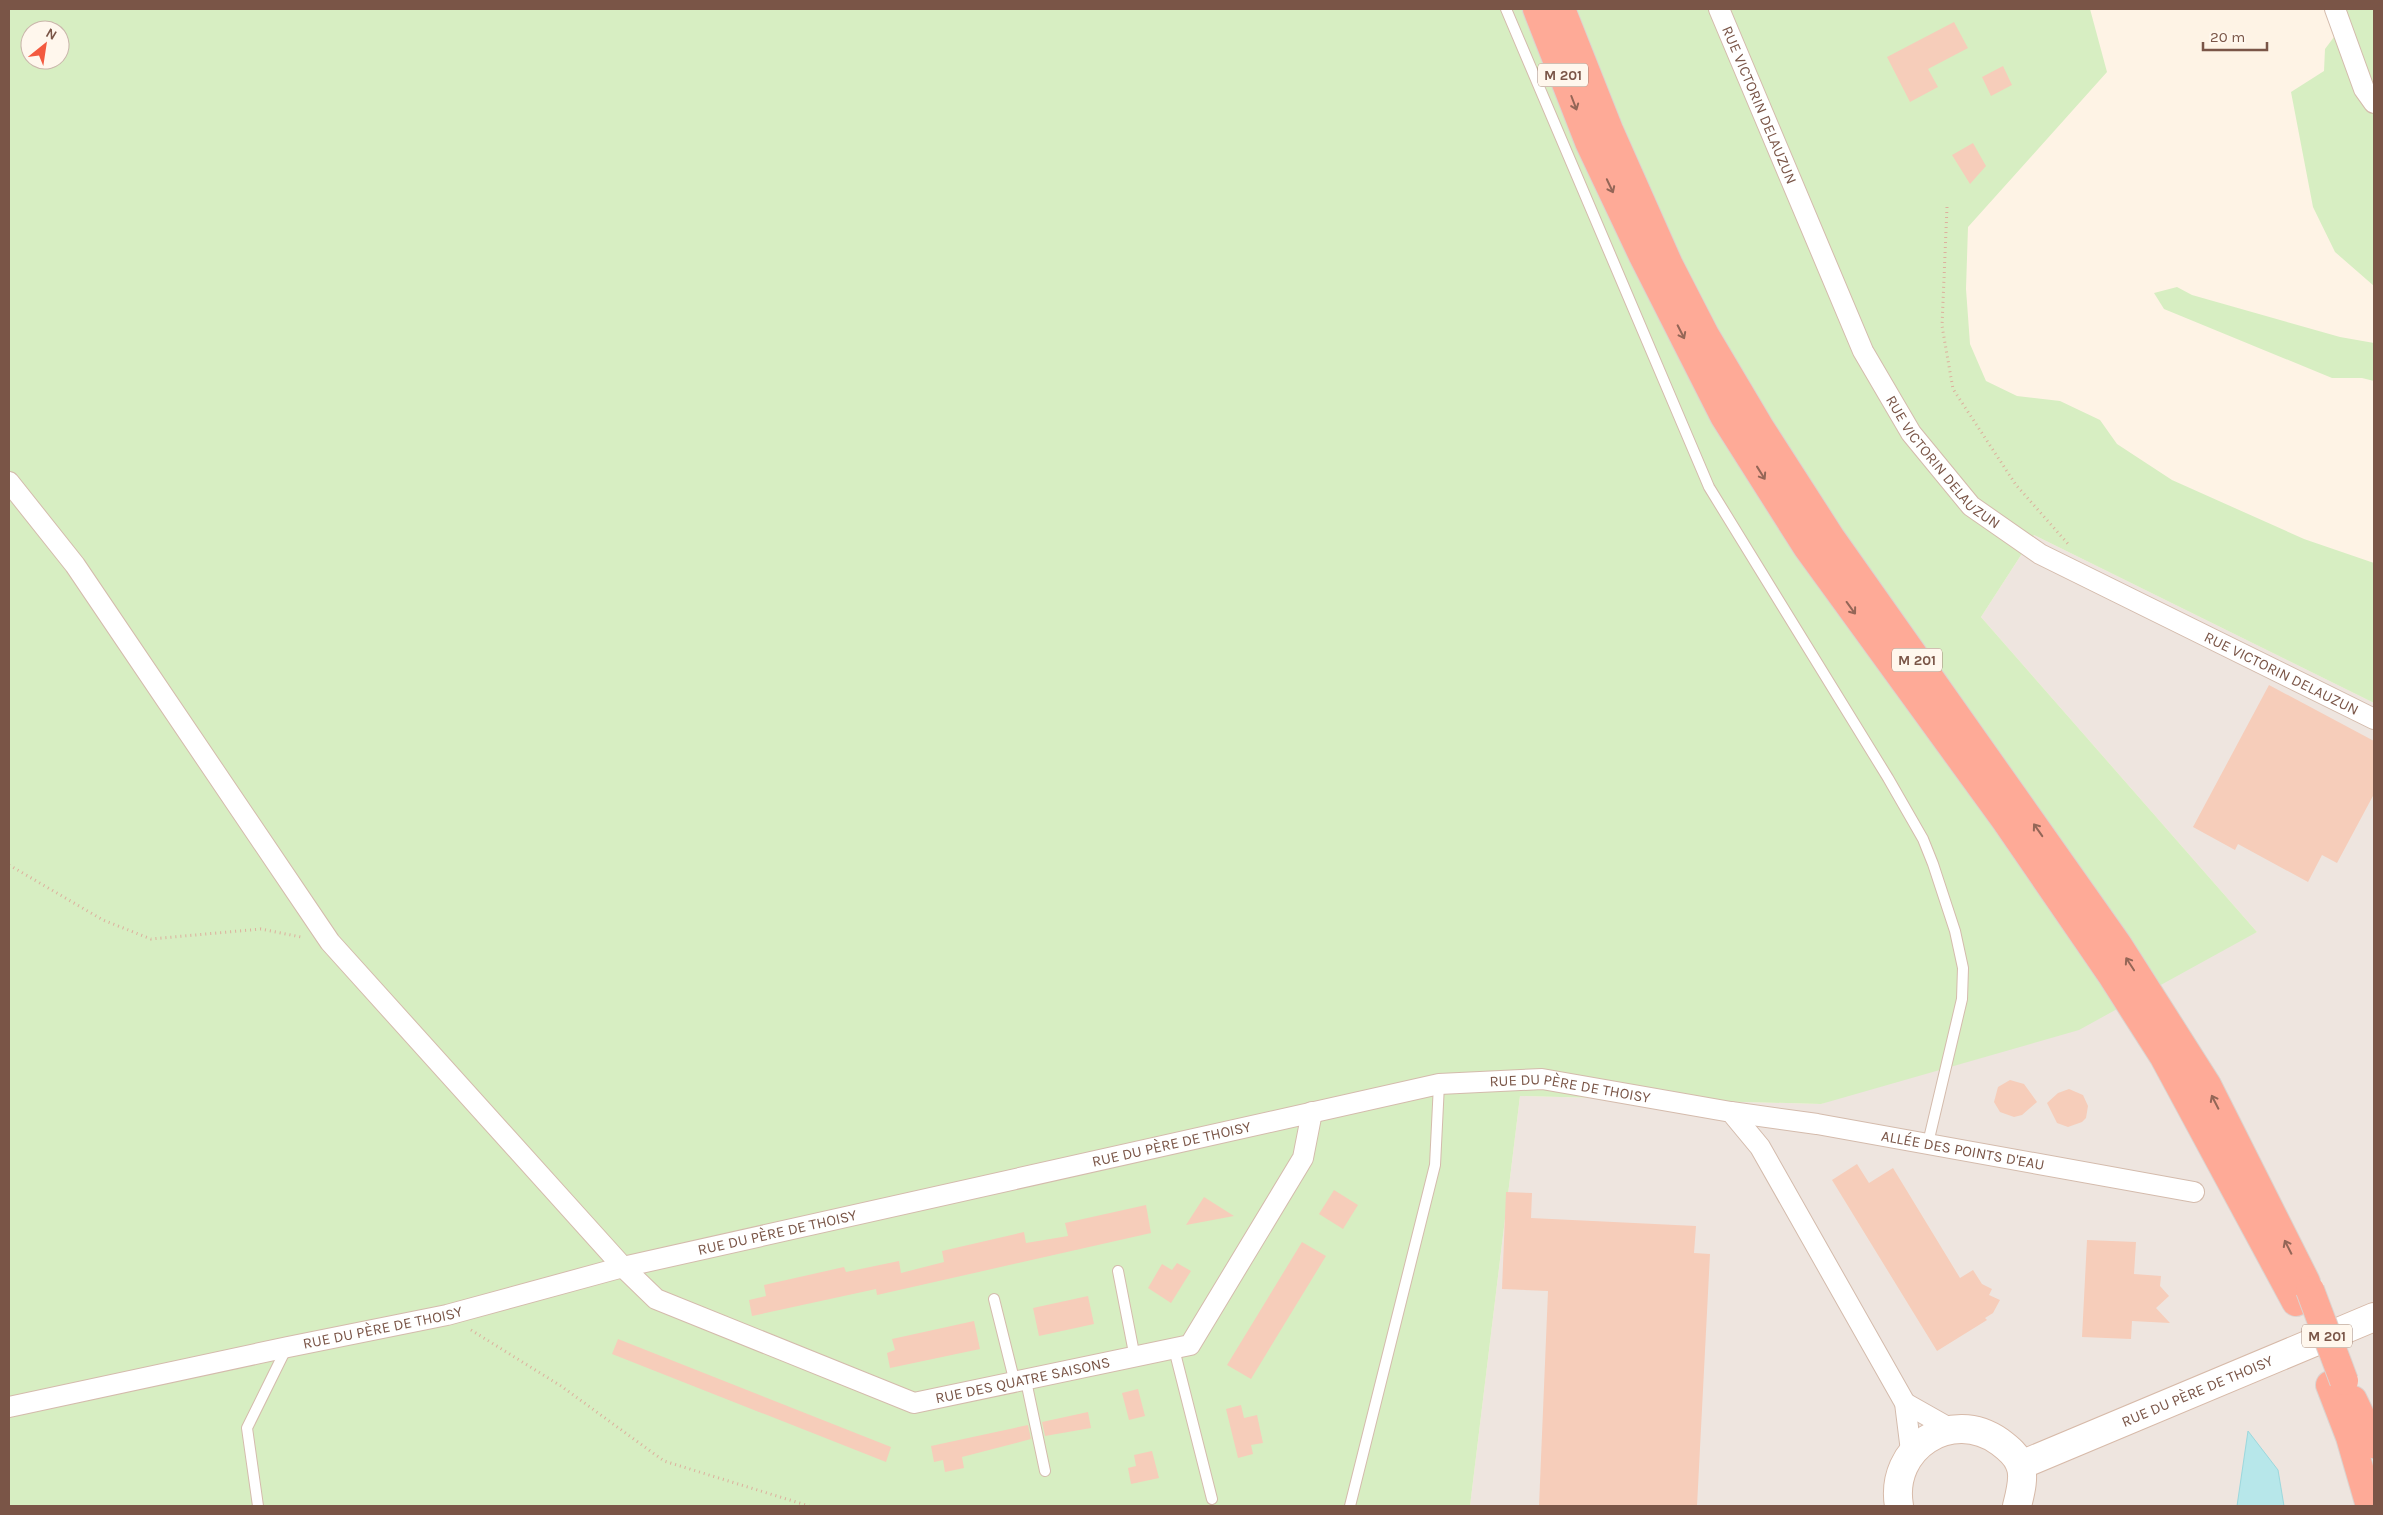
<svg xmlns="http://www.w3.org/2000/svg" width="2383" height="1515" viewBox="0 0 2383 1515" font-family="Karla,sans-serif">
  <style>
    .industrial { fill: #eee5df }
    .green { fill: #d7eec2; fill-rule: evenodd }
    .water { fill: #b7e7ea; stroke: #9cd8dd }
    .building { fill: #f6cdba }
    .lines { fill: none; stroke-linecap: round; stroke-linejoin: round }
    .lane-casing { stroke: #d4bbac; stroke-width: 12 }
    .street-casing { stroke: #d4bbac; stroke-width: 22 }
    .secondary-casing { stroke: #d7baa9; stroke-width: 30 }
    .highway-casing { stroke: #dcd3cf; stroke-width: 30 }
    .path { stroke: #dcb09d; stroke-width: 3; stroke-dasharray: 1 4; stroke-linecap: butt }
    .lane { stroke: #fff; stroke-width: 10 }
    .street { stroke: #fff; stroke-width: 20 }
    .secondary { stroke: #fff; stroke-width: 28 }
    .highway { stroke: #feaa97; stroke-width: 28 }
    .highway-bridge-casing { stroke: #dcd3cf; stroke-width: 30; stroke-linecap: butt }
    .highway-bridge { stroke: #feaa97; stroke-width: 28 }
    .oneway { stroke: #946657 }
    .labels { text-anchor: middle; stroke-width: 5; stroke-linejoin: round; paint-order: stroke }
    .shield { fill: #fff7ed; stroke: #a28679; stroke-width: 1 }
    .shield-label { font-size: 14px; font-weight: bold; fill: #7a5547 }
    .street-label { font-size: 15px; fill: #7a5547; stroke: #fff7ed }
  </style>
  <rect width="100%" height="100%" fill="#fef3e5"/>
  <path class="industrial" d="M 2034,535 L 2374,703 L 2374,1506 L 1470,1506 L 1520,1096 L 1821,1104 L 2257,932 L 1981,617 Z"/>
  <path class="green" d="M 9,9 L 2090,9 L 2107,72 L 1968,227 L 1966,289 L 1970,344 L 1986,381 L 2017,396 L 2060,401 L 2100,420 L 2117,444 L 2172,480 L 2304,539 L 2374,563 L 2374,703 L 2034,535 L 1981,617 L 2257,932 L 2079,1030 L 1821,1104 L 1520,1096 L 1470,1506 L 9,1506 ZM 30,30 L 60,30 L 60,60 L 30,60 Z
    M 2342,9 L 2374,9 L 2374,286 L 2335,252 L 2313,207 L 2291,92 L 2324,71 L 2325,49 L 2346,21 Z
    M 2177,287 L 2192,295 L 2340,337 L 2374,343 L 2374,381 L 2362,378 L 2332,378 L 2164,309 L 2154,293 Z"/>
  <path class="water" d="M 2248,1431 L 2278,1470 L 2284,1506 L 2237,1506 Z"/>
  <path class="building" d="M 1954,22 L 1968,48 L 1928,69 L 1938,87 L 1910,102 L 1887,57 Z
    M 2003,66 L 2012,85 L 1991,96 L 1982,77 Z
    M 1973,143 L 1986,166 L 1970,184 L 1952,155 Z
    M 2269,685 L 2374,741 L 2374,794 L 2337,863 L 2322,855 L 2308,882 L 2238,844 L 2235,850 L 2193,827 Z
    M 2010,1080 L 2024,1084 L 2037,1102 L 2022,1115 L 2014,1117 L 2000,1112 L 1994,1102 L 1998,1087 Z
    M 2069,1089 L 2083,1095 L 2088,1106 L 2086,1118 L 2082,1122 L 2068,1127 L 2057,1123 L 2047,1103 L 2058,1093 Z
    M 1857,1164 L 1869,1183 L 1893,1168 L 1960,1278 L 1973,1270 L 1982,1284 L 1992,1289 L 1989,1295 L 2000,1300 L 1993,1313 L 1985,1318 L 1987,1320 L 1937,1351 L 1832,1180 Z
    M 1334,1190 L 1358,1205 L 1343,1229 L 1319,1214 Z
    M 1506,1192 L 1532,1193 L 1531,1218 L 1696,1226 L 1694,1253 L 1710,1254 L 1697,1506 L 1539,1506 L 1548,1291 L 1502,1289 Z
    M 1204,1197 L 1234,1216 L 1186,1225 Z
    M 1146,1205 L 1151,1233 L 877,1295 L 876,1289 L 752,1316 L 749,1300 L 766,1296 L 764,1285 L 844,1267 L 846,1272 L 899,1261 L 901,1273 L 944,1262 L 942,1251 L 1024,1232 L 1026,1243 L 1068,1236 L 1065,1223 Z
    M 2087,1240 L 2136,1242 L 2134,1274 L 2161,1276 L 2160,1286 L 2169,1296 L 2156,1308 L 2170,1323 L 2132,1321 L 2131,1339 L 2082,1337 Z
    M 1302,1242 L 1326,1256 L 1251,1379 L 1227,1365 Z
    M 1177,1263 L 1191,1271 L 1171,1303 L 1148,1288 L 1162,1264 L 1172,1270 Z
    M 1088,1296 L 1094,1324 L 1039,1336 L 1033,1308 Z
    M 974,1321 L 980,1349 L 890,1368 L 887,1353 L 895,1350 L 892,1339 Z
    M 618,1339 L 891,1447 L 886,1462 L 612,1354 Z
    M 1138,1389 L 1145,1416 L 1129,1420 L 1122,1393 Z
    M 1241,1405 L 1244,1418 L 1257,1415 L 1263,1443 L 1251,1445 L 1253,1454 L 1238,1458 L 1226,1409 Z
    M 1088,1412 L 1091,1428 L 1045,1436 L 1042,1422 Z
    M 1028,1425 L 1031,1439 L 962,1457 L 964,1468 L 945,1472 L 943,1460 L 934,1462 L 931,1446 Z
    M 1152,1451 L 1159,1478 L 1131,1484 L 1128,1468 L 1136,1466 L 1134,1455 Z"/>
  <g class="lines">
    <g class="lane-casing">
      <path id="lane" d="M 1506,9 L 1709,487 L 1888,778 L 1923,839 L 1933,864 L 1955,931 L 1963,968 L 1962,999 L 1928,1143
        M 1118,1271 L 1135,1358
        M 994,1299 L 1015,1383
        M 1174,1349 L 1212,1499
        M 1026,1381 L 1045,1471
        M 258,1506 L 247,1428 L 287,1347
        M 1350,1506 L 1435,1165 L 1439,1084"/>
    </g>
    <g class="street-casing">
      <g id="street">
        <path id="s1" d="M 1719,9 L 1863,351 L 1911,433 L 1971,506 L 2040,554 L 2374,719"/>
        <path d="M 2335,9 L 2364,89 L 2374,103"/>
        <path id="s2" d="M 9,482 L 75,565 L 330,942 L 623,1267 L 656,1299 L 914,1403 L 1190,1345 L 1303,1158 L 1312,1112"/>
        <path id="s3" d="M 1731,1112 L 1817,1124 L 2194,1192"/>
        <path d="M 1905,1403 L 1951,1429"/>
        <path id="s4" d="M 9,1407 L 288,1347 L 447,1315 L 623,1267 L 1439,1084 L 1542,1079 L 1731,1112 L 1760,1147 L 1905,1403 L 1911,1451"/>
      </g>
    </g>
    <g class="secondary-casing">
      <g id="secondary">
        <path id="s5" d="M 2021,1465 L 2374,1317"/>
        <path d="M 1899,1506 C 1889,1448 1951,1407 2000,1442 C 2008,1448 2017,1455 2020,1465 C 2025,1476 2020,1494 2017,1506"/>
      </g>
    </g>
    <g class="highway-casing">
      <path id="highway" d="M 1537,9 L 1589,142 L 1643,256 L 1724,416 L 1807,547 L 2006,821 L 2111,974 L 2164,1057 L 2296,1302
        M 1561,9 L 1609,130 L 1669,265 L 1705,335 L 1759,426 L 1831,538 L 2118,945 L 2207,1085 L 2306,1282
        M 2330,1385 L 2350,1437 L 2370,1506
        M 2353,1400 L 2374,1444"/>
    </g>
    <path class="path" d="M 1947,207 L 1942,326 L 1953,389 L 2016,485 L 2068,544
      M 9,865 L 103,920 L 151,939 L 261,929 L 301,937
      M 471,1330 L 561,1386 L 664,1461 L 809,1506"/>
    <use href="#lane" class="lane"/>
    <use href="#street" class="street"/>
    <use href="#secondary" class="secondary"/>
    <use href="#highway" class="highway"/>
    <g class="highway-bridge-casing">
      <path id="highway-bridge" d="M 2310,1290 L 2344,1381"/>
    </g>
    <use href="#highway-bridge" class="highway-bridge"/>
  </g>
  <defs><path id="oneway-shaft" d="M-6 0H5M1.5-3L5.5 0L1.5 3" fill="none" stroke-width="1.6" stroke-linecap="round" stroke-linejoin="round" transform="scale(1.25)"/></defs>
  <g class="oneway">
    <use href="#oneway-shaft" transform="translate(1574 103) rotate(69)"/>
    <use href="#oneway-shaft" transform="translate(1610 186) rotate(65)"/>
    <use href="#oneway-shaft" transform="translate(1681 332) rotate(63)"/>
    <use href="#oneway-shaft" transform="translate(1761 473) rotate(58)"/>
    <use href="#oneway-shaft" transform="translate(1851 608) rotate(54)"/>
    <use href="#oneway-shaft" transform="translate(2038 830) rotate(-125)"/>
    <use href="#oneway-shaft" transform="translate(2130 964) rotate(-123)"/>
    <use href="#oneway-shaft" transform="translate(2215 1102) rotate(-117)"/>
    <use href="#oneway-shaft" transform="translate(2288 1247) rotate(-117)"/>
  </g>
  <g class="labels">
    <g class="shield">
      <rect x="1538" y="63.5" width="50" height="23" rx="4"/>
      <rect x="1892" y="648.5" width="50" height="23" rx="4"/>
      <rect x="2302" y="1324.5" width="50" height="23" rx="4"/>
    </g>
    <g class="shield-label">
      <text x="1563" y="80">M 201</text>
      <text x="1917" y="665">M 201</text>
      <text x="2327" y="1341">M 201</text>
    </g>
    <g class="street-label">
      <text dy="5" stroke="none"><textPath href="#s1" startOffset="104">RUE VICTORIN DELAUZUN</textPath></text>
      <text dy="5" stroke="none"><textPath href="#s1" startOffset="509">RUE VICTORIN DELAUZUN</textPath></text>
      <text dy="5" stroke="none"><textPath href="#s1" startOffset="914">RUE VICTORIN DELAUZUN</textPath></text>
      <text dy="5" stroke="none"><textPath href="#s4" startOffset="1598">RUE DU PÈRE DE THOISY</textPath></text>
      <text dy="5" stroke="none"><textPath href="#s4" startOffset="1192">RUE DU PÈRE DE THOISY</textPath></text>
      <text dy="5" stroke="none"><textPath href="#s3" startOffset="235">ALLÉE DES POINTS D'EAU</textPath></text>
      <text dy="5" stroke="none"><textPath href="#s4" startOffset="788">RUE DU PÈRE DE THOISY</textPath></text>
      <text dy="5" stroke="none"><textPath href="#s4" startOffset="382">RUE DU PÈRE DE THOISY</textPath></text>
      <text dy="5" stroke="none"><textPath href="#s2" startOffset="1434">RUE DES QUATRE SAISONS</textPath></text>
      <text dy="5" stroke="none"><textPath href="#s5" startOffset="191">RUE DU PÈRE DE THOISY</textPath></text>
    </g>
  </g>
  <rect width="2383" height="1515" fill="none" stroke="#7a5547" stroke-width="20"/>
  <g transform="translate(45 45) rotate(30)"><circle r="24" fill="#fff7ed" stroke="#cab6ab"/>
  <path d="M0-4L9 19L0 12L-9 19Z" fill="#f35a3f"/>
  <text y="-8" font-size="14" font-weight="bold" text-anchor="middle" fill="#7a5547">N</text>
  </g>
  <path d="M2203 42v8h64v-8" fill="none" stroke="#7a5547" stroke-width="2.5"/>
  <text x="2210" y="42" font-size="15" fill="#7a5547" stroke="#fff7ed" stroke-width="4" paint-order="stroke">20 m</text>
</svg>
